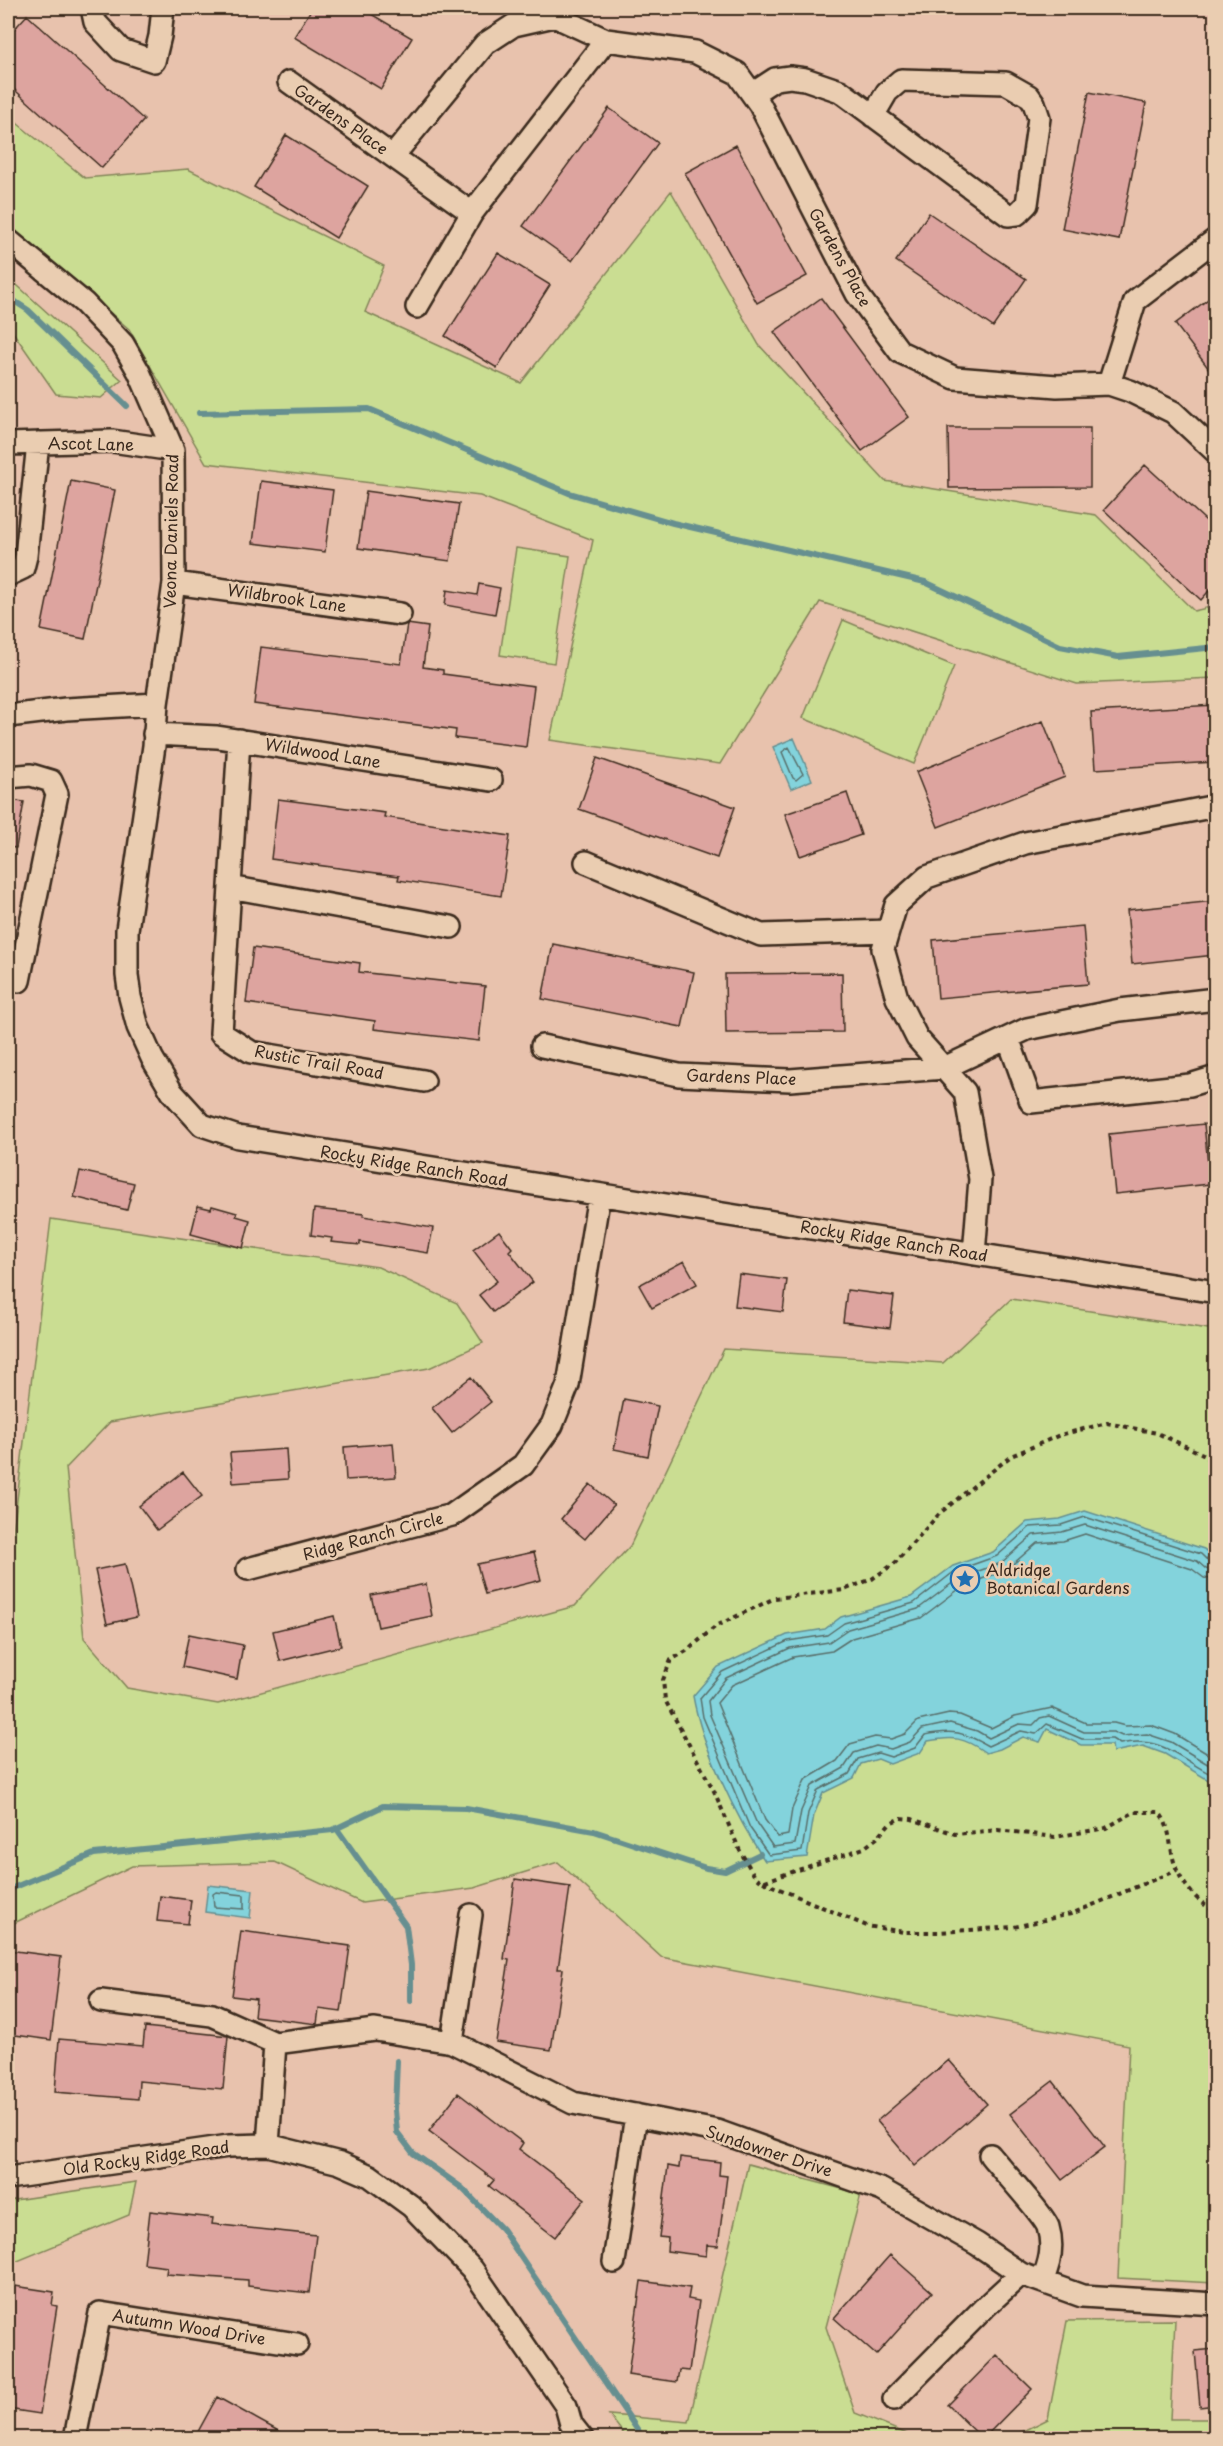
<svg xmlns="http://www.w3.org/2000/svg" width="1223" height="2446" viewBox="0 0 1223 2446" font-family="'Playpen Sans',sans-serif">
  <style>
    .green { fill: #cadd92; stroke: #828458; stroke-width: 1.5 }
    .water { fill: #83d3dc; stroke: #668f90; stroke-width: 1.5 }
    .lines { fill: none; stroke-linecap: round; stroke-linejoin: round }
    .shore { stroke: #586e6a; stroke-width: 1.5 }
    .stream { stroke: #668f90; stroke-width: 6 }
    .building { fill: #dda49f; stroke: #3b2a1e; stroke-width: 1.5 }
    .minor-casing { stroke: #3b2a1e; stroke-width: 26 }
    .path { stroke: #3b2a1e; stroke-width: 4; stroke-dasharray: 4.5 4.5; stroke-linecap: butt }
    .minor { stroke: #eacdb1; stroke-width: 21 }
    .labels { text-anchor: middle; stroke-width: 5; stroke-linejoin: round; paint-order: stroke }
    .street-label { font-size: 16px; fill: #3b2a1e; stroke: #eacdb1 }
    .poi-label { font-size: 16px; fill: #3b2a1e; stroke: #eacdb1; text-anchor: start }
  </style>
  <rect width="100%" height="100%" fill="#e8c2ad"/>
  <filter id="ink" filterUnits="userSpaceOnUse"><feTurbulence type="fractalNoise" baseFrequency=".0167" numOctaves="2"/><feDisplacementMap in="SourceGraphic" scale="12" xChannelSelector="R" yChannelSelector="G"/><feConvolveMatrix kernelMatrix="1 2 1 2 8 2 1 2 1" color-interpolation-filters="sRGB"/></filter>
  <g filter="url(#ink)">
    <path class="green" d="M 8,116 L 85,178 L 188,169 L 384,266 L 365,312 L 521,383 L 671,191 L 759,345 L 885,481 L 1096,515 L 1194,611 L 1215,606 L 1215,678 L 1077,684 L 820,602 L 720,764 L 550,740 L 593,540 L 480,496 L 206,463 L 129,329 L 8,225 Z
      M 8,277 L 122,380 L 101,398 L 56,394 L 8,325 Z
      M 516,548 L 570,556 L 554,663 L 500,655 Z
      M 843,620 L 954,666 L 914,764 L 803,718 Z
      M 51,1219 L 378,1267 L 457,1303 L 483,1343 L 429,1368 L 110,1422 L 66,1468 L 84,1638 L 127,1688 L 218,1704 L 575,1606 L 630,1546 L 724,1349 L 943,1363 L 1011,1299 L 1215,1330 L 1215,2283 L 1118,2278 L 1129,2045 L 661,1957 L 558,1862 L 474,1888 L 362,1903 L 275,1862 L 132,1866 L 8,1926 L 8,1574 Z
      M 748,2164 L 861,2194 L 826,2327 L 855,2413 L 917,2438 L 627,2438 L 609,2415 L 689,2422 Z
      M 136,2182 L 129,2215 L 8,2265 L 8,2201 Z
      M 1175,2320 L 1170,2419 L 1215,2419 L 1215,2438 L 1010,2438 L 1048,2419 L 1067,2321 Z"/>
    <path class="water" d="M 794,738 L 812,780 L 791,789 L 773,747 Z
      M 1085,1511 L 1204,1549 L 1215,1560 L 1215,1784 L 1165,1754 L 1143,1746 L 1113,1752 L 1112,1745 L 1081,1745 L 1047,1729 L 1040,1742 L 1023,1737 L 1000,1749 L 986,1753 C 964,1737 953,1736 928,1741 L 920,1753 L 890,1764 L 878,1759 L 861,1764 L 854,1778 L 823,1793 L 814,1815 L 807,1857 L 765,1861 C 736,1817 702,1747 693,1696 L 718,1667 L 787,1635 L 825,1629 L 841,1617 L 911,1597 L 953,1566 L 993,1552 L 1027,1522 L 1060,1519 Z
      M 208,1885 L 253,1890 L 250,1918 L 205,1912 Z"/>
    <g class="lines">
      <path class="shore" d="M 789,747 L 803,774 L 796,780 L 793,778 L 782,752 Z
        M 1216,1564 L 1210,1563 L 1201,1554 L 1085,1517 L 1061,1525 L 1030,1527 L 997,1556 L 955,1571 L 914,1603 L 844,1623 L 827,1635 L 788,1641 L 722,1672 L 700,1698 L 703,1717 L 750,1828 L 769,1855 L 802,1851 L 808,1813 L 818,1790 L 849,1774 L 858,1759 L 878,1753 L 891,1757 L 915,1748 L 925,1735 C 953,1729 964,1732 988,1746 L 1021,1731 L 1036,1734 L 1047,1724 L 1082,1739 L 1112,1739 L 1120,1744 C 1163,1735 1179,1759 1216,1777
        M 1216,1571 L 1206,1569 L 1197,1561 L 1085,1525 L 1062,1532 L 1033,1535 L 1001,1563 L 959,1578 L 918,1609 L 848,1629 L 829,1642 L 790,1648 L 726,1678 L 708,1701 L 710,1715 L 757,1824 L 773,1847 L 795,1844 L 801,1811 L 812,1786 L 844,1768 L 854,1753 L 876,1746 L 891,1749 L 910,1742 L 922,1729 L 950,1723 L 977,1731 L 989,1738 L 1019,1724 L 1033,1725 L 1040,1718 L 1049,1716 L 1084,1732 L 1113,1732 L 1122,1736 L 1147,1734 L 1171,1742 L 1216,1769
        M 1216,1580 L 1204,1578 L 1192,1569 L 1085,1534 L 1063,1541 L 1037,1543 L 1006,1570 L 963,1586 L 921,1618 L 852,1638 L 832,1651 L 793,1657 L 732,1685 L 717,1703 L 765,1820 L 778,1837 L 788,1835 L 792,1809 L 805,1780 L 837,1761 L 850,1744 L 875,1737 L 891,1739 L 905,1734 L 918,1721 L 949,1714 L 960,1715 L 991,1728 L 1015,1716 L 1052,1708 L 1086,1723 L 1114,1723 L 1125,1726 L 1151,1725 L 1175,1734 L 1216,1759
        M 216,1892 L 244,1895 L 244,1909 L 214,1907 L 213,1894 Z"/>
      <path class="stream" d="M 8,297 L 28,310 L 127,406
        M 199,413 L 369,409 L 569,493 L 673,523 L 925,582 L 1060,646 L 1118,657 L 1216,647
        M 337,1829 L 406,1926 L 411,1965 L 411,2001
        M 8,1890 L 94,1854 L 333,1830 L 383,1806 L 466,1808 L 594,1831 L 706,1868 L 725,1871 L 760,1854
        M 397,2061 L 395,2110 L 397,2132 L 413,2153 L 462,2188 L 502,2229 L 643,2438"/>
    </g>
    <path class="building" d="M 312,8 L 361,8 L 412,38 L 381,89 L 294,37 Z
      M 27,15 L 144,120 L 102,168 L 8,84 L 8,36 Z
      M 1089,92 L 1146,103 L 1119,240 L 1062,229 Z
      M 609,108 L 658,143 L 572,261 L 523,226 Z
      M 286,135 L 368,186 L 336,238 L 254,187 Z
      M 736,145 L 807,276 L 757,303 L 685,173 Z
      M 929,213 L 1026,279 L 993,327 L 896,261 Z
      M 498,253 L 550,285 L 497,368 L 445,336 Z
      M 1215,294 L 1215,377 L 1175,324 Z
      M 821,298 L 909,417 L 862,451 L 774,332 Z
      M 948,428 L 1090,428 L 1090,487 L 949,488 Z
      M 1145,465 L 1215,529 L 1215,584 L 1201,600 L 1104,510 Z
      M 71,481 L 115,490 L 85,639 L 41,630 Z
      M 261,481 L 333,490 L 325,552 L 253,543 Z
      M 366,491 L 459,504 L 450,561 L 358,548 Z
      M 479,584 L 500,588 L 495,614 L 445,605 L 447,590 L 477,595 Z
      M 407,624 L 428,627 L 423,667 L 443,670 L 443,674 L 534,686 L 526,747 L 455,738 L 456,730 L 254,704 L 261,647 L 401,664 Z
      M 1215,705 L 1215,762 L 1095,769 L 1091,712 Z
      M 1043,721 L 1065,777 L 938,827 L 916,772 Z
      M 597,758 L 735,807 L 717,858 L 579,809 Z
      M 847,793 L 861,835 L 800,856 L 785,814 Z
      M 278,799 L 385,813 L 384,817 L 510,836 L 501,896 L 398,880 L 399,876 L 271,859 Z
      M 8,800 L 24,802 L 16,848 L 8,847 Z
      M 1215,901 L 1215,955 L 1132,964 L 1127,910 Z
      M 1083,926 L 1088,984 L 938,998 L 933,940 Z
      M 553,944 L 694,972 L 682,1027 L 542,999 Z
      M 253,948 L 360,963 L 359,972 L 485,986 L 479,1041 L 374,1029 L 375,1021 L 246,1003 Z
      M 842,973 L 843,1032 L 726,1033 L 725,974 Z
      M 1204,1124 L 1210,1184 L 1115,1194 L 1109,1134 Z
      M 80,1171 L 134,1183 L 127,1210 L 74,1197 Z
      M 198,1206 L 211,1209 L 212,1206 L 237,1213 L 236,1216 L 250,1220 L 243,1248 L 191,1234 Z
      M 314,1209 L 364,1214 L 363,1216 L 433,1228 L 428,1253 L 360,1242 L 360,1245 L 331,1242 L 332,1238 L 311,1235 Z
      M 499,1231 L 512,1248 L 509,1251 L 533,1282 L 493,1312 L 479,1295 L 497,1281 L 473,1250 Z
      M 684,1261 L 697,1284 L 652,1308 L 639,1285 Z
      M 739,1274 L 787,1280 L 783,1312 L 735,1306 Z
      M 847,1290 L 894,1296 L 890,1328 L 843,1322 Z
      M 471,1377 L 491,1402 L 452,1433 L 432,1408 Z
      M 624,1399 L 658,1406 L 648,1456 L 614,1449 Z
      M 393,1443 L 396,1477 L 346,1480 L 344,1447 Z
      M 286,1449 L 288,1479 L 233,1483 L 230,1453 Z
      M 183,1472 L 202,1496 L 157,1530 L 139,1506 Z
      M 590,1484 L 614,1505 L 585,1539 L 561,1519 Z
      M 534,1552 L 541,1580 L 485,1594 L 477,1564 Z
      M 125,1564 L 137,1617 L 107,1624 L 95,1570 Z
      M 426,1584 L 432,1616 L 378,1627 L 371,1595 Z
      M 334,1616 L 341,1646 L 280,1661 L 273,1631 Z
      M 189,1634 L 243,1645 L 237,1679 L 182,1667 Z
      M 515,1879 L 570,1887 L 558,1969 L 563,1969 L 551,2050 L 496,2042 L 509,1960 L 504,1959 Z
      M 160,1896 L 191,1900 L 188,1924 L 157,1921 Z
      M 241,1931 L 350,1946 L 341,2012 L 319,2009 L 317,2024 L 254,2016 L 256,1999 L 232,1996 Z
      M 8,1950 L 61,1957 L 51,2040 L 8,2034 Z
      M 145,2027 L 228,2036 L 223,2089 L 139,2081 L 138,2099 L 55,2092 L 59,2039 L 143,2046 Z
      M 949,2060 L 987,2104 L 915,2166 L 877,2121 Z
      M 1053,2081 L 1105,2147 L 1062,2180 L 1010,2114 Z
      M 458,2093 L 523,2143 L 519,2149 L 585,2199 L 555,2237 L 489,2186 L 494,2180 L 429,2131 Z
      M 680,2157 L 720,2162 L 719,2175 L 727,2176 L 718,2246 L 707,2245 L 706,2256 L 667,2251 L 668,2238 L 659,2237 L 668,2166 L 679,2168 Z
      M 150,2211 L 213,2218 L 212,2224 L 316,2235 L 309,2293 L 248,2286 L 248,2280 L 166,2274 L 167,2267 L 144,2264 Z
      M 890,2255 L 932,2292 L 876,2355 L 834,2318 Z
      M 641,2281 L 690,2288 L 688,2299 L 699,2301 L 689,2371 L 679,2370 L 677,2382 L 628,2375 Z
      M 8,2285 L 54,2292 L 52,2305 L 57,2306 L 40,2414 L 8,2409 Z
      M 1215,2349 L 1215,2405 L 1200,2407 L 1195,2351 Z
      M 997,2355 L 1032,2389 L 983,2439 L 948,2405 Z
      M 217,2397 L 293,2439 L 194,2439 Z"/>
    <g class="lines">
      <g class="minor-casing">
        <path id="minor" d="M 92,8 L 95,22 L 121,50 L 154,61 L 160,36 L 163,8
          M 289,82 L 472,213
          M 752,94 L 775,79 L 790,77 L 805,79 L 840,91 L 1008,215 L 1017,214 L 1027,204 L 1039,118 L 1034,103 L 1029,96 L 1006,83 L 901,80 L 887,92 L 873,116
          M 393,156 L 485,44 L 514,25 L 554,16 L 606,40 L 695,52 L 737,73 L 760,105 L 857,294 L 900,352 L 955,378 L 1057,386 L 1109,384 L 1130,391 L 1173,412 L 1216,452
          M 8,240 L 84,303 L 123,344 L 139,372 L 173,450 L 174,583 L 157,704
          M 417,307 L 472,213 L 606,40
          M 1109,384 L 1135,301 L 1216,239
          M 8,444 L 112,441 L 173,450
          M 8,575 L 23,568 L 26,556 L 38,443
          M 174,583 L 400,614
          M 8,716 L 66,709 L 157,704 L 154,746 L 127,930 L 127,975 L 130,997 L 138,1027 L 152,1058 L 172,1092 L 202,1125 L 238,1137 C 564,1190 890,1240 1216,1292
          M 154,734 L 217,737 L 491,780
          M 239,740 L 221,1033 L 251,1052 L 424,1081
          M 8,777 L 31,775 L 51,781 L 57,794 L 19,981
          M 586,862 L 761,935 L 888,931
          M 230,887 L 451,927
          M 1008,1038 L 1031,1102 L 1190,1085 L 1216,1077
          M 542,1046 L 679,1075 L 790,1080 L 944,1068 L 1027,1029 L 1120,1010 L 1216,999
          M 974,1254 L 980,1179 L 965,1092 L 917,1038 L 897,998 L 883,949 L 896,905 L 927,877 L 1025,843 L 1216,806
          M 248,1569 L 452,1515 L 523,1465 L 552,1425 L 568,1385 L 599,1195
          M 101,2001 L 212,2015 L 275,2043 L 375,2030 L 452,2042 L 573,2103 L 717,2131 L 882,2190 L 977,2244 L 1021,2274 L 1082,2296 L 1216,2304
          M 452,2042 L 471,1915
          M 268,2145 L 275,2043
          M 990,2155 C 1001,2169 1043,2214 1048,2227 C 1054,2247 1050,2264 1042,2281
          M 8,2178 L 229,2146 L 268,2145 L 340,2163 L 370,2176 L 411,2206 L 472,2269 L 566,2406 L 571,2424 L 582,2438
          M 614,2262 L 636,2115
          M 894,2399 L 985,2307 L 1021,2274
          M 75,2438 L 100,2313 L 297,2344"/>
      </g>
      <path class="path" d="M 1216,1468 L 1205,1455 L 1157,1433 L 1107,1423 L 1060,1435 L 1011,1456 L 940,1513 L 895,1563 L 872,1579 L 844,1590 L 775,1598 L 716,1626 L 688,1650 L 671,1660 L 663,1680 L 665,1700 L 714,1791 L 740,1851 L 754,1875 L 762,1882 L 864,1848 L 877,1838 L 890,1823 L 901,1818 L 912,1819 L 955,1834 L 998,1830 L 1055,1837 L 1106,1828 L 1134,1812 L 1159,1812 C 1173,1829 1168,1850 1177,1870 C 1184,1886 1200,1905 1216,1911
        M 763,1882 L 867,1926 L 904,1932 L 940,1932 L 1014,1927 L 1071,1914 L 1177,1870"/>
      <use href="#minor" class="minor"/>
    </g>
  </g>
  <defs>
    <g id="sight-ring" transform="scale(1.5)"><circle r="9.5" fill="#eacdb1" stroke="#1f6fb2" stroke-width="1.5"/><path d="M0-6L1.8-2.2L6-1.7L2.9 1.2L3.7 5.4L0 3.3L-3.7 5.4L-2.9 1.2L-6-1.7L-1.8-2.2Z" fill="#1f6fb2"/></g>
  </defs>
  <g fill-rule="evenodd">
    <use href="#sight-ring" x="965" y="1579"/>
  </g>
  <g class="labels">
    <g class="street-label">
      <text transform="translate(341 119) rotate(35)" y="6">Gardens Place</text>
      <text transform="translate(840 257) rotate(61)" y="6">Gardens Place</text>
      <text transform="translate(91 444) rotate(1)" y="6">Ascot Lane</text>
      <text transform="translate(171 531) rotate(-89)" y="6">Veona Daniels Road</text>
      <text transform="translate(287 598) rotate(8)" y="6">Wildbrook Lane</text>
      <text transform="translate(323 753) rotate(9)" y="6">Wildwood Lane</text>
      <text transform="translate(319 1062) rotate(10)" y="6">Rustic Trail Road</text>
      <text transform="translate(741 1077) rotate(2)" y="6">Gardens Place</text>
      <text transform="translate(414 1166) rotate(9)" y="6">Rocky Ridge Ranch Road</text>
      <text transform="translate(894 1241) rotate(9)" y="6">Rocky Ridge Ranch Road</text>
      <text transform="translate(373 1536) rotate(-15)" y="6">Ridge Ranch Circle</text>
      <text transform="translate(769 2151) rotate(18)" y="6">Sundowner Drive</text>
      <text transform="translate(146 2158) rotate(-8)" y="6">Old Rocky Ridge Road</text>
      <text transform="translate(189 2327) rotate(9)" y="6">Autumn Wood Drive</text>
    </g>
    <g class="poi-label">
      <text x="986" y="1576">Aldridge<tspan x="986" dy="18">Botanical Gardens</tspan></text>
    </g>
  </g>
  <rect width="1223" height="2446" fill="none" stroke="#eacdb1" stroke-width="30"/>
  <rect x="15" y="15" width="1193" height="2416" fill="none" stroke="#3b2a1e" stroke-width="2" filter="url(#ink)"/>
</svg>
